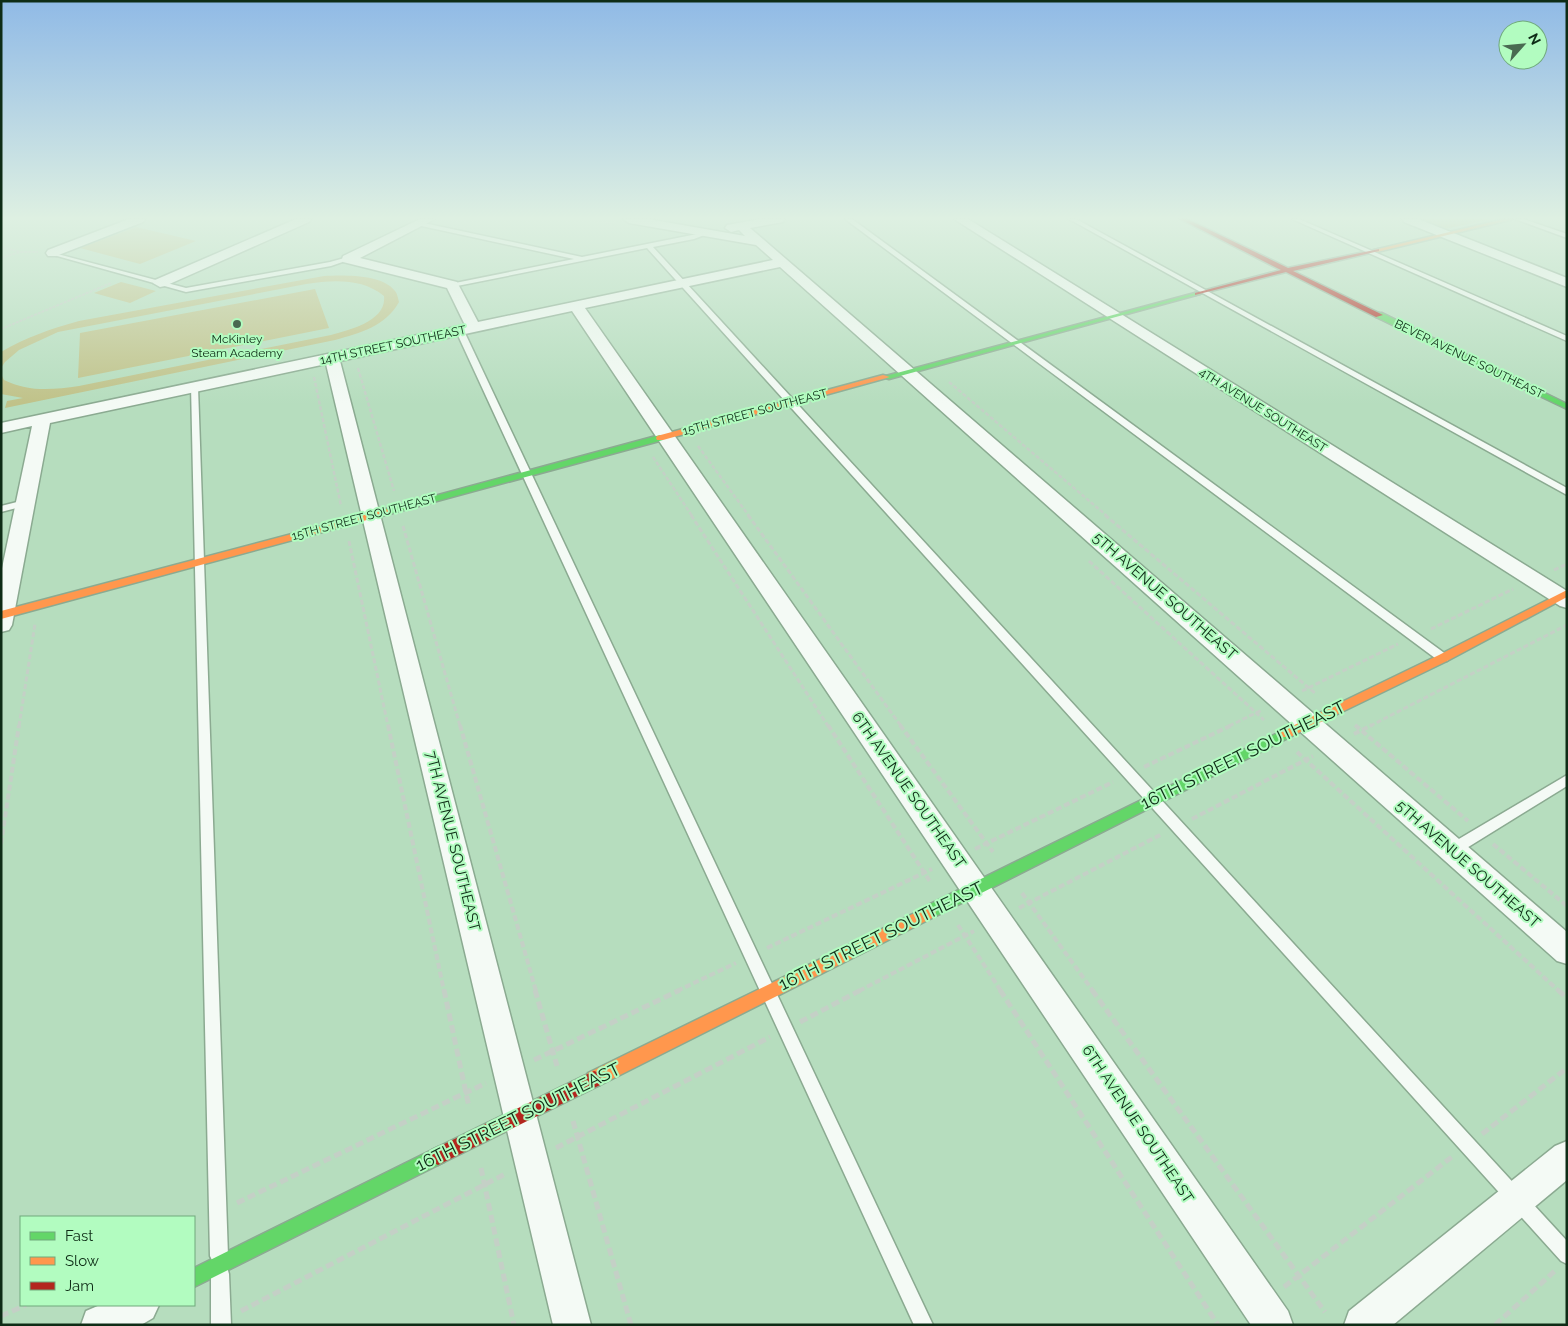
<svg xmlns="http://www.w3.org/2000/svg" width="1568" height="1326" viewBox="0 0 1568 1326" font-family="Raleway,sans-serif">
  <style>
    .green { fill: #c0c289 }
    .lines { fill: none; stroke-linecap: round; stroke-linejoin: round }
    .lane-casing { stroke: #8baa91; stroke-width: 3 }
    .street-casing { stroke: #8baa91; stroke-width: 3 }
    .fast-casing { stroke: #8baa91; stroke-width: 3 }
    .slow-casing { stroke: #8baa91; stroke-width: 3 }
    .jam-casing { stroke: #8baa91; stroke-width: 3 }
    .path-far4 { stroke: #c4d0c6; stroke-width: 2; stroke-dasharray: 3 1; stroke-linecap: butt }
    .path-far3 { stroke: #c4d0c6; stroke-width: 2.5; stroke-dasharray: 4 2; stroke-linecap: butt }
    .path-far2 { stroke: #c4d0c6; stroke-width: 3; stroke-dasharray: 5 2.5; stroke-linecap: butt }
    .path-far1 { stroke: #c4d0c6; stroke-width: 4; stroke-dasharray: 6 3; stroke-linecap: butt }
    .path { stroke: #c4d0c6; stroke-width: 5; stroke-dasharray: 8 4; stroke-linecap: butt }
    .lane { fill: #f4faf5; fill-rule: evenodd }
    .street { fill: #f4faf5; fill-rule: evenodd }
    .fast { fill: #63d668; fill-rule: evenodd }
    .slow { fill: #ff974d; fill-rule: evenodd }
    .jam { fill: #b3261e; fill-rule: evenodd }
    .poi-dot { fill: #496a51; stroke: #b2fcc0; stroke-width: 2 }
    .labels { text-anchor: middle; stroke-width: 4; stroke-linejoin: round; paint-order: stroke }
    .far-poi-label { font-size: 12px; fill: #0e2c16; stroke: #b2fcc0 }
    .far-street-label { font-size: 12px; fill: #0e2c16; stroke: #b2fcc0 }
    .street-label { font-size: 15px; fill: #0e2c16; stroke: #b2fcc0 }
    .near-street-label { font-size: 18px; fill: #0e2c16; stroke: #b2fcc0 }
  </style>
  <rect width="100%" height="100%" fill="#b6ddbe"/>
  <path class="green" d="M 1417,219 L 1492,219 L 1445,229 Z
    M 136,227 L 196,241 L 140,264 L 80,248 Z
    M 324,276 C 343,275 382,274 395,291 C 397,293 398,298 399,302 C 386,326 360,333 335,340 L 5,408 L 7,401 L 23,398 L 1,394 L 1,374 L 4,380 C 28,392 52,390 79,386 L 331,335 C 349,330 387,321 384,296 C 362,278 333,280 306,284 L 58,332 L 19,350 L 5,362 L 1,368 L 1,352 C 26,337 51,329 79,321 Z
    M 121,282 L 156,291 L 130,303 L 94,293 Z
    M 315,289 L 329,328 L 78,378 L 80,333 Z"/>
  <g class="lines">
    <g class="lane-casing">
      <path id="lane" d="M 845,219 L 852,219 L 1447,655 L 1449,658 L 1447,661 L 1439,661 Z
        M 1069,219 L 1076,219 L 1567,488 L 1567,495 Z
        M 1292,219 L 1299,219 L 1567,336 L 1567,341 Z
        M 1515,219 L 1523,219 L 1567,234 L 1567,238 Z
        M 419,222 L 582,257 L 707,232 L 707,234 L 694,239 L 653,247 L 1567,1241 L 1567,1264 L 1561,1261 L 647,248 L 452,287 L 450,286 L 450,284 L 574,259 L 417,225 L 417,223 Z
        M 50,252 L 186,288 L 330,262 L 348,257 L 351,259 L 331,266 L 186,292 L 50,254 Z
        M 457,329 L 464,331 L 933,1325 L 914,1325 L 456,331 Z
        M 191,385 L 198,387 L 228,1256 L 225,1262 L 220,1265 L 227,1267 L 229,1274 L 231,1325 L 211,1325 L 211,1274 L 213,1267 L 219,1265 L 213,1262 L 210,1256 Z
        M 25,500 L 30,503 L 28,505 L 1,512 L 1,506 Z
        M 1567,775 L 1567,786 L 1457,854 L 1452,856 L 1447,854 L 1445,850 L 1447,846 Z"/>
    </g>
    <g class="street-casing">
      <path id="street" d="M 129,219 L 145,219 L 143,222 L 56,256 L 48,256 L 46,253 L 48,250 Z
        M 296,219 L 311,219 L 309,222 L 165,286 L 160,287 L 153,283 L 155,280 Z
        M 420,219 L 435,219 L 360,258 L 457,282 L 478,322 L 773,260 L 756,245 L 629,223 L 623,219 L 648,219 L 745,236 L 739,230 L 731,232 L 725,228 L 727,225 L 761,219 L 785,219 L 783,222 L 750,228 L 1567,932 L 1567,964 L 1557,961 L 780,267 L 585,308 L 1288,1311 L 1293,1325 L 1251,1325 L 572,311 L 340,361 L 591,1325 L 553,1325 L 326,364 L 50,423 L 12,625 L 9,630 L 1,632 L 1,573 L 32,426 L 1,433 L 1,423 L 465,325 L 447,288 L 343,262 L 342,259 L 343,256 Z
        M 954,219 L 968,219 L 1567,591 L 1567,608 L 1560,606 Z
        M 1402,219 L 1418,219 L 1567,278 L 1567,287 L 1404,222 Z
        M 1567,1141 L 1567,1180 L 1393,1325 L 1344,1325 L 1349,1311 L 1555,1146 Z
        M 100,1305 L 159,1305 L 153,1318 L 141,1325 L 81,1325 L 86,1311 Z"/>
    </g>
    <g class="fast-casing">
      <path id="fast" d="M 1195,293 L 1200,294 L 889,379 L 882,377 Z
        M 1376,313 L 1382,313 L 1567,404 L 1567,409 L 1376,317 Z
        M 660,435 L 663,436 L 663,440 L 389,514 L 383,514 L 381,512 L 383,510 Z
        M 1286,729 L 1290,731 L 1292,734 L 1290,737 L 934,917 L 929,918 L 924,917 L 922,912 L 924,907 Z
        M 438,1147 L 444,1150 L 447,1156 L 444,1162 L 194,1287 L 194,1268 Z"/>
    </g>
    <g class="slow-casing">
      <path id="slow" d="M 1504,219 L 1514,219 L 1377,252 L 1374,250 Z
        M 883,375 L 890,377 L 663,440 L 657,440 L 656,438 L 657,436 Z
        M 386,509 L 391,512 L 389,514 L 1,619 L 1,611 Z
        M 1567,590 L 1567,597 L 1447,661 L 1290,737 L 1282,737 L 1280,734 L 1282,731 L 1439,655 Z
        M 929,906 L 934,907 L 936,912 L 934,917 L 600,1085 L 594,1087 L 588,1085 L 586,1079 L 588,1073 Z"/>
    </g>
    <g class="jam-casing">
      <path id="jam" d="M 1180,219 L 1187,219 L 1288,268 L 1379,249 L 1379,251 L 1293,271 L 1383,315 L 1376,317 L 1286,272 L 1195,295 L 1195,293 L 1281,270 Z
        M 594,1071 L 600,1073 L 602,1079 L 600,1085 L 444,1162 L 438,1165 L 432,1162 L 429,1156 L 432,1150 Z"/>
    </g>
    <path class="path-far4" d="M 585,219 L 614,224
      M 795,221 L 808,219
      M 1,247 L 21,252 L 38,252
      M 1,258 L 20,252
      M 1,329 L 111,283"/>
    <path class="path-far3" d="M 358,368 L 394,491
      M 314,377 L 341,506
      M 949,382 L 1107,516
      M 698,446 L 749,516
      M 653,457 L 692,516"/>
    <path class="path-far2" d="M 691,515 L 828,726
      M 748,515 L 901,726
      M 1105,515 L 1316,694
      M 403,526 L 460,726
      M 349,541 L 388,726
      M 1089,561 L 1264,720
      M 1554,570 L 1567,564
      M 1431,629 L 1513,589
      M 1302,691 L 1398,644
      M 19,726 L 35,624
      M 1229,726 L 1262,710
      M 1370,726 L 1567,625"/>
    <path class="path-far1" d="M 388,725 L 444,991
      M 460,725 L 536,991
      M 828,725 L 931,883
      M 900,725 L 993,852
      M 1355,725 L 1468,821
      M 1354,734 L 1372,725
      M 1297,752 L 1559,991
      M 1144,767 L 1232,725
      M 1192,819 L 1313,756
      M 1,844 L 19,725
      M 1493,844 L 1567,906
      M 975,849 L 1113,782
      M 1022,893 L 1093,991
      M 1019,908 L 1162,834
      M 958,925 L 1001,991
      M 767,948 L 932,869
      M 677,991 L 736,963
      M 859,991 L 974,931"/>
    <path class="path" d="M 444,990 L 469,1107
      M 535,990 L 557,1066
      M 1000,990 L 1218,1325
      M 1092,990 L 1325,1312
      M 1558,990 L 1567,998
      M 800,1022 L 861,990
      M 534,1060 L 680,990
      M 573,1121 L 631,1325
      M 1482,1134 L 1567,1068
      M 556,1148 L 770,1037
      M 481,1168 L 514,1325
      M 237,1203 L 486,1083
      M 1284,1287 L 1453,1156
      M 241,1311 L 507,1173
      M 1,1316 L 26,1305
      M 1495,1325 L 1557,1269"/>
    <use href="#lane" class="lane"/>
    <use href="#street" class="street"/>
    <use href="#fast" class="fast"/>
    <use href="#slow" class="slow"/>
    <use href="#jam" class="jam"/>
  </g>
  <linearGradient id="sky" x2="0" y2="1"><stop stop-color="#90bae6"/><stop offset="0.54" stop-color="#def0e2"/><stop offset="1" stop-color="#def0e2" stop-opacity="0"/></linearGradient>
  <rect width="1568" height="404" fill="url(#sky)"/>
  <circle class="poi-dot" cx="237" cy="324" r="5"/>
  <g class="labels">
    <g class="far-poi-label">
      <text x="237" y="343">McKinley<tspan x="237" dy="14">Steam Academy</tspan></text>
    </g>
    <g class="far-street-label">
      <text transform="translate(393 345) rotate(-12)" y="4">14TH STREET SOUTHEAST</text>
      <text transform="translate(1469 359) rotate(26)" y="4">BEVER AVENUE SOUTHEAST</text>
      <text transform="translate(1263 410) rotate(32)" y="4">4TH AVENUE SOUTHEAST</text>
      <text transform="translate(755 412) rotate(-15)" y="4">15TH STREET SOUTHEAST</text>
      <text transform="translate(364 517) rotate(-15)" y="4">15TH STREET SOUTHEAST</text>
    </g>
    <g class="street-label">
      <text transform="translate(1165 596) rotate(41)" y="5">5TH AVENUE SOUTHEAST</text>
      <text transform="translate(909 790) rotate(55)" y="5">6TH AVENUE SOUTHEAST</text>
      <text transform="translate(453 841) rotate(76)" y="5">7TH AVENUE SOUTHEAST</text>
      <text transform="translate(1468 864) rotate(41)" y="5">5TH AVENUE SOUTHEAST</text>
      <text transform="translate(1138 1124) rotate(56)" y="5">6TH AVENUE SOUTHEAST</text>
    </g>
    <g class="near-street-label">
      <text transform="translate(1243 755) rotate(-26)" y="6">16TH STREET SOUTHEAST</text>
      <text transform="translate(881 936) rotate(-26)" y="6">16TH STREET SOUTHEAST</text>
      <text transform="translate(518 1117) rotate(-26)" y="6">16TH STREET SOUTHEAST</text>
    </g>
  </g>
  <rect width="1568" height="1326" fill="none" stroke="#0e2c16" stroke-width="5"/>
  <rect x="20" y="1216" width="175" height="90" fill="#b2fcc0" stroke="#70a97c"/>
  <rect x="30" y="1232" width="25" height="8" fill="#63d668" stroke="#70a97c"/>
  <text x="65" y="1241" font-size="15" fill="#0e2c16">Fast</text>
  <rect x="30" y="1257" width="25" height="8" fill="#ff974d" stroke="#70a97c"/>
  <text x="65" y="1266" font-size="15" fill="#0e2c16">Slow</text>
  <rect x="30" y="1282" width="25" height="8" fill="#b3261e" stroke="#70a97c"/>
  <text x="65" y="1291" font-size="15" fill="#0e2c16">Jam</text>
  <g transform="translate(1523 45) rotate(63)"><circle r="24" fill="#b2fcc0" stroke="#70a97c"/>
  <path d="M0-4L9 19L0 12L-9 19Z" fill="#496a51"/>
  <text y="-8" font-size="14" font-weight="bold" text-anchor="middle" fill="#0e2c16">N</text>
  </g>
</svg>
